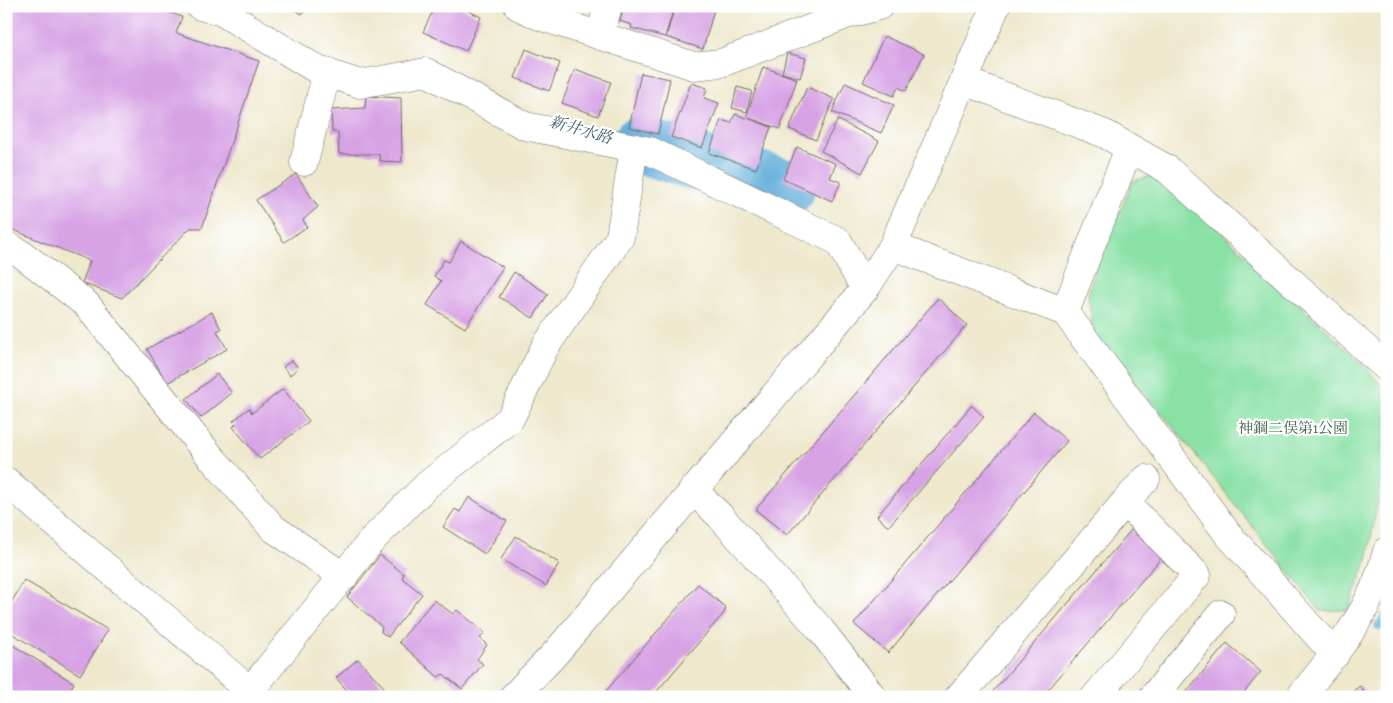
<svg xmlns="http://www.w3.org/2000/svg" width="1393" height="703" viewBox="0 0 1393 703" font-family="Alegreya,'Noto Serif JP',serif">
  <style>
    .green { fill: #89e1a5; stroke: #5a8668 }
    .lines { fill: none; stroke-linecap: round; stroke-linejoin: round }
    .stream { stroke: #61adda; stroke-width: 10 }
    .river { stroke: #61adda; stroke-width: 58 }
    .building { fill: #d7a3e5 }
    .minor-casing { stroke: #6f6d63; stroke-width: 29 }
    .minor { stroke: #fff; stroke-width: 28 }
    .labels { text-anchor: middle; stroke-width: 4.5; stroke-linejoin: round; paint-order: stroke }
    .park-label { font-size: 15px; fill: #476250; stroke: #fff }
    .water-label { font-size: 16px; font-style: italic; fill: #415f71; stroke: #fff }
  </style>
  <rect width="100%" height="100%" fill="#fff"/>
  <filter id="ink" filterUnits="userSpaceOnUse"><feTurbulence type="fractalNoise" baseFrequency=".02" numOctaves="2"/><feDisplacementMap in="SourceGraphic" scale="10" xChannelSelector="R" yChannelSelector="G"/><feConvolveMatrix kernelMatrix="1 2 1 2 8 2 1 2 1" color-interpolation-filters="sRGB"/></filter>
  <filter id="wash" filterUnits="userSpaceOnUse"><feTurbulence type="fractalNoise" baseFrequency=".0096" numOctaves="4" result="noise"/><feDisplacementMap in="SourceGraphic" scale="20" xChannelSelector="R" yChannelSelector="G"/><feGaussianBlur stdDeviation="1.12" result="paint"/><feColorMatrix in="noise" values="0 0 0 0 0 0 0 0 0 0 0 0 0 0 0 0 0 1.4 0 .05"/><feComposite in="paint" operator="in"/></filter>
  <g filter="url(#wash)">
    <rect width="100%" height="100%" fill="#eee8cc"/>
    <path class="green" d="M 1159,174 L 1367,368 L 1381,385 L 1387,407 L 1387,452 L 1367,560 L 1348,610 L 1320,611 L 1166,418 L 1095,339 L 1088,295 L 1094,273 L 1133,181 Z"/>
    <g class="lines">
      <path class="stream" d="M 1379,626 L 1385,620 L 1387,614"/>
      <path class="river" d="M 640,145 L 786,188"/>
    </g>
    <g id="blocks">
      <path class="building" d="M 6,6 L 153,6 L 182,17 L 176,33 L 259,61 L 202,228 L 190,228 L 122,298 L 82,283 L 90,261 L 6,227 Z
        M 288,6 L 306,6 L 302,14 Z
        M 435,6 L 458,6 L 481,17 L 466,51 L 423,32 Z
        M 624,6 L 655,6 L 673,11 L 665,37 L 631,28 L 632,25 L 620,21 Z
        M 675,6 L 715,6 L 703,49 L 666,37 Z
        M 884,36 L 924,54 L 906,91 L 898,87 L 894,96 L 863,82 Z
        M 526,49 L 560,63 L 549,91 L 515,78 Z
        M 787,53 L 806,58 L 800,78 L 782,73 Z
        M 763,67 L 797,79 L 780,129 L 748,118 L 771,127 L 756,169 L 709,153 L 721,120 L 731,123 L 735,114 L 746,118 Z
        M 575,69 L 611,82 L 598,116 L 562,103 Z
        M 641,73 L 670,79 L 658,134 L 629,127 Z
        M 691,83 L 707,88 L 704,98 L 719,103 L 702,148 L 671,137 Z
        M 845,83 L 894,105 L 881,133 L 832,112 Z
        M 737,87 L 752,91 L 747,112 L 732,108 Z
        M 807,87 L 834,99 L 816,140 L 789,129 Z
        M 366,96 L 401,98 L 402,162 L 380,161 L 379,154 L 339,154 L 338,132 L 332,132 L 331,110 L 365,108 Z
        M 838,120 L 879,141 L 862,173 L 821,151 Z
        M 797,147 L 836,164 L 830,178 L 841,182 L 832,201 L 783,179 Z
        M 296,174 L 318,207 L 303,220 L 307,227 L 284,242 L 256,200 Z
        M 461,241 L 503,267 L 465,328 L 427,305 L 441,281 L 434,276 L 444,260 L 449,262 Z
        M 514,272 L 548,294 L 533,318 L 499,297 Z
        M 938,298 L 967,325 L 787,535 L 757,511 L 757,508 Z
        M 212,312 L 221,329 L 217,331 L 227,349 L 167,383 L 147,349 Z
        M 292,360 L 298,368 L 290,375 L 283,367 Z
        M 217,374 L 232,393 L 201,418 L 186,399 Z
        M 283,389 L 309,421 L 260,459 L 233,427 L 236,424 L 233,421 L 249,408 L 252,413 Z
        M 971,406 L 972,406 L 984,417 L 889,526 L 887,526 L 877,516 Z
        M 1034,412 L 1067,441 L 888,653 L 854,624 Z
        M 469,497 L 507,521 L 485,554 L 443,527 L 455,509 L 460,512 Z
        M 1131,530 L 1162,557 L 1042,697 L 988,697 Z
        M 516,536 L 559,563 L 546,586 L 501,559 Z
        M 380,555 L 404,574 L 402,578 L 422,594 L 388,637 L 381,632 L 382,627 L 347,597 Z
        M 24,580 L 108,630 L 80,675 L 6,630 L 6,612 Z
        M 698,584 L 726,608 L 724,613 L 652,697 L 601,697 Z
        M 434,600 L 453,614 L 457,610 L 485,633 L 480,638 L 487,645 L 477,659 L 483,664 L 462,689 L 443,674 L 438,677 L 399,642 Z
        M 1227,643 L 1261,672 L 1240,697 L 1182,697 Z
        M 11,644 L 74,683 L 66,697 L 6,697 L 6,650 Z
        M 358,659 L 391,695 L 390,697 L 353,697 L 336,678 Z
        M 1360,686 L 1368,697 L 1345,697 Z"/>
    </g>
  </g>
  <g filter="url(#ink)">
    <use href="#blocks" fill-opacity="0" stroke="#6f6d63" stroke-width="1"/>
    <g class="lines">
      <g class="minor-casing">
        <path id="minor" d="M 200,6 L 222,12 L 318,70 L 360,84 L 426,72 L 525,126 L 650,151 L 838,241 L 865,289
          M 518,6 L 542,17 L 694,66 L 721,63 L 846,15 L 879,6
          M 600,36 L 608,6
          M 964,81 L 1105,134 L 1167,169 L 1387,368
          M 304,162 L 327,72
          M 6,245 L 23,255 L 86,304 L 210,456 L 273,528 L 344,577
          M 893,246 L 1065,312 L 1227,533 L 1335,655
          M 1065,312 L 1129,148
          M 6,481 L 257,697
          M 693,490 L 720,516 L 820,629 L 873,697
          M 1125,502 L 1146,479
          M 250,691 L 373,539 L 427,485 L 510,419 L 545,347 L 620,237 L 634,148
          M 513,697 L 553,656 L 865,289 L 893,246 L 996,6
          M 959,697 L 1125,502 L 1197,575 L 1095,697
          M 1153,697 L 1221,614
          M 1300,697 C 1337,652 1373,609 1387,551"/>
      </g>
      <use href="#minor" class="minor"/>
    </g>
  </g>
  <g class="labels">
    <g class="park-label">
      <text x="1293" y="433">神鋼二俣第1公園</text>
    </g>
    <g class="water-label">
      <text transform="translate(581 129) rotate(16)" y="6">新井水路</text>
    </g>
  </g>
  <rect width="1393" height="703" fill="none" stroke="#fff" stroke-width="25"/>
</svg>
